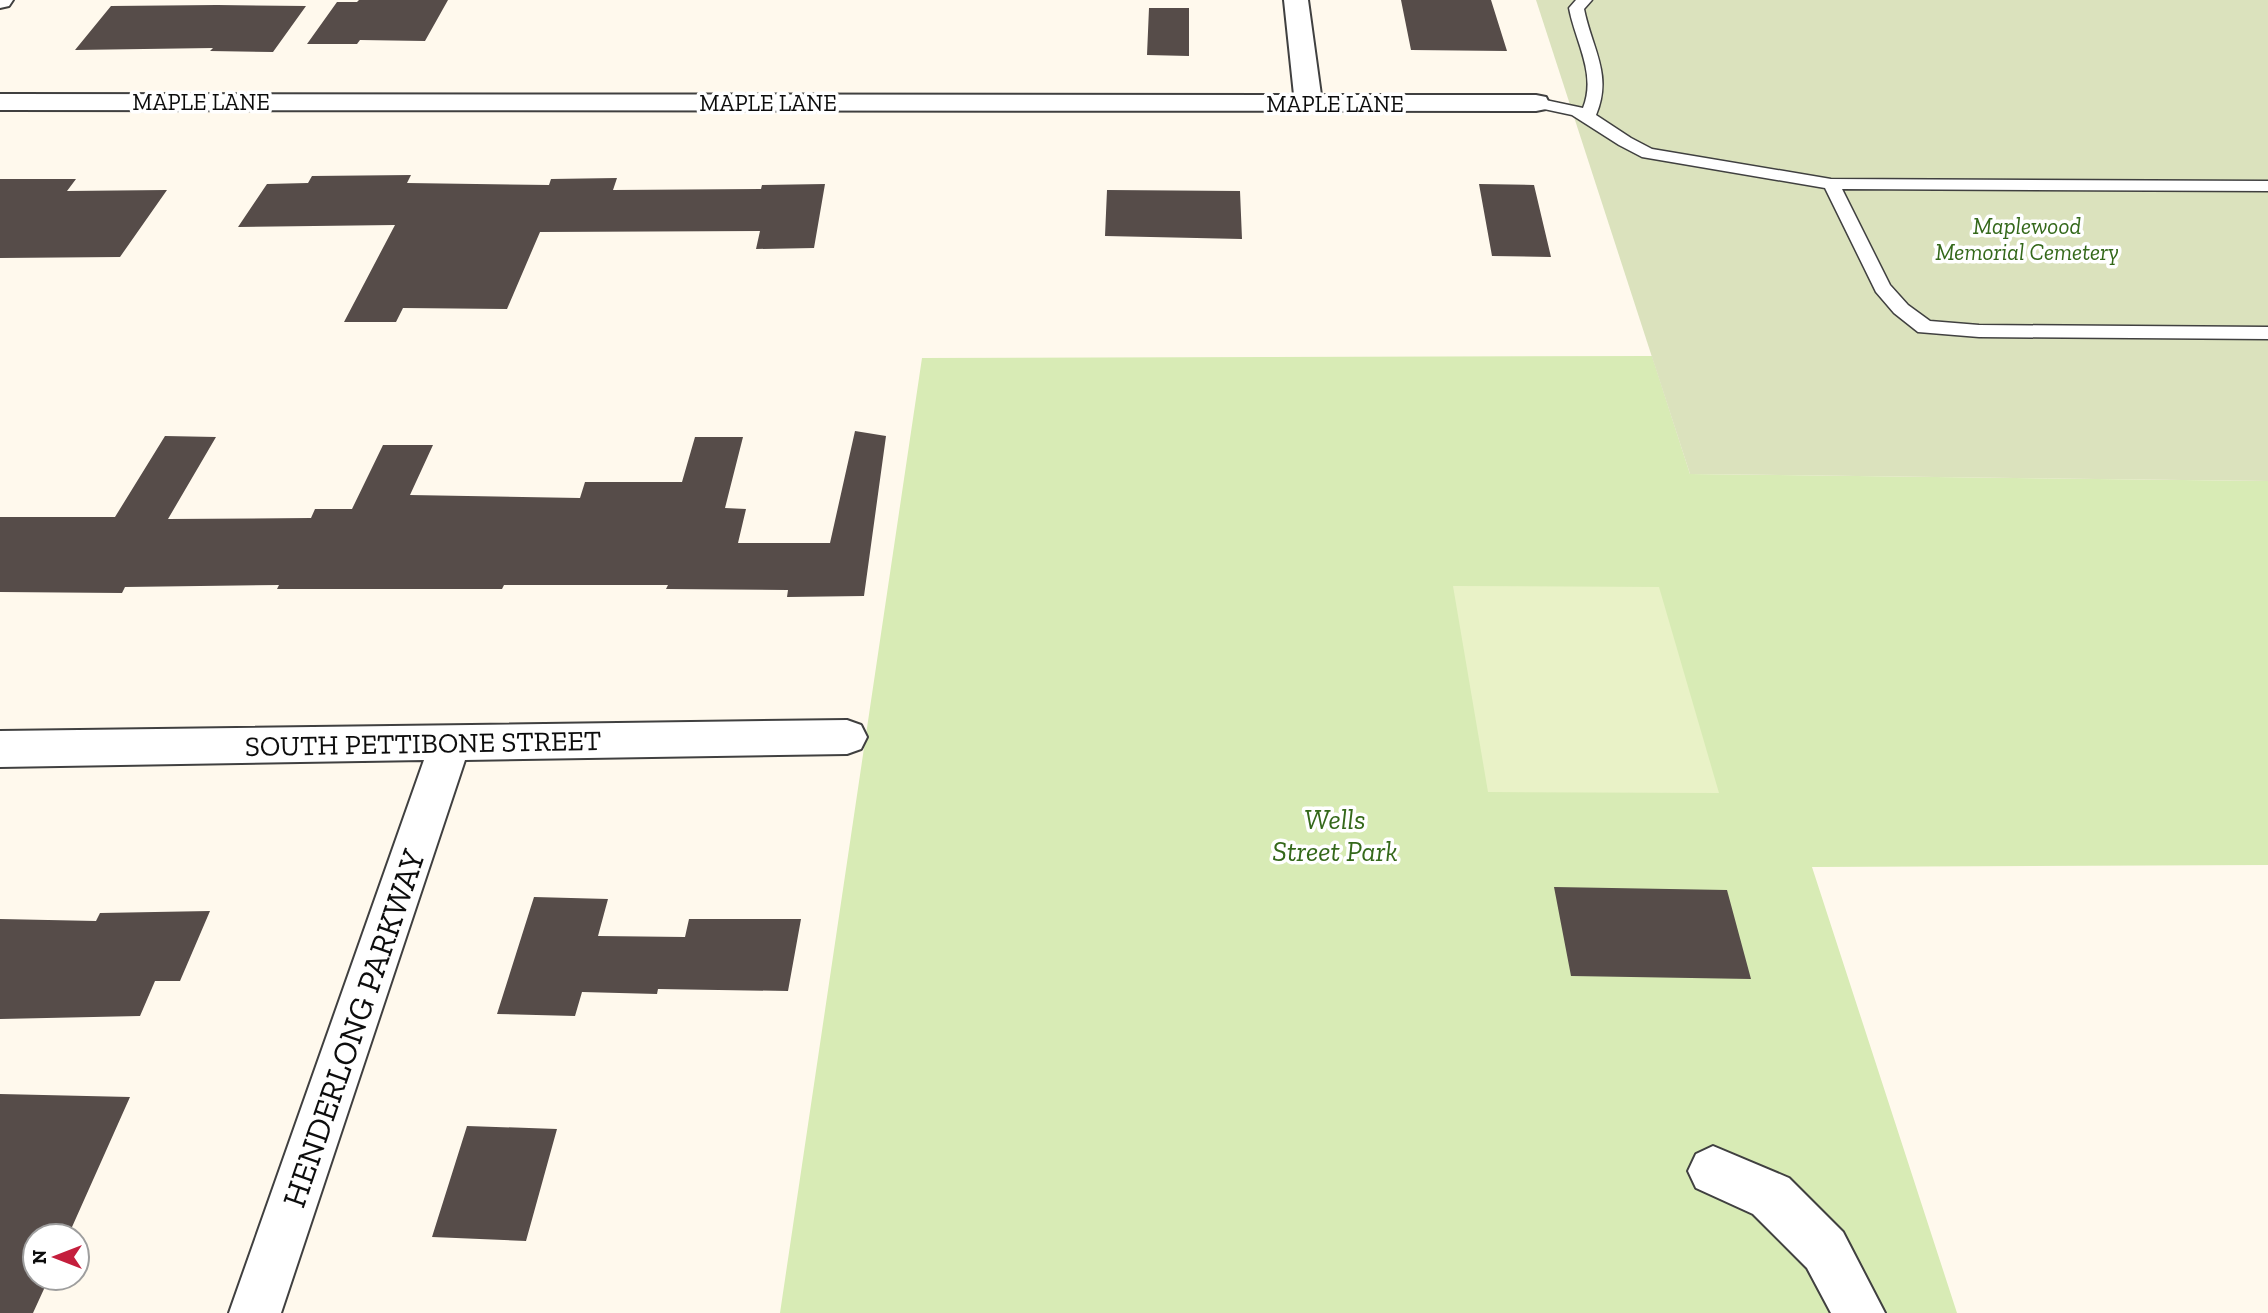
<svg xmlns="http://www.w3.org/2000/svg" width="2268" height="1313" viewBox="0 0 2268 1313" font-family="'Zilla Slab',serif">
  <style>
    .green { fill: #d8ebb5 }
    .cemetery { fill: #dbe2bd }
    .pitch { fill: #e9f2c7 }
    .building { fill: #564c49 }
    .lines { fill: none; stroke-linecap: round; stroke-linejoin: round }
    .service-casing { stroke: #404040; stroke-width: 3 }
    .minor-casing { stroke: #404040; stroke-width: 4 }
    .service { fill: #fff; fill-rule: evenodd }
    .minor { fill: #fff; fill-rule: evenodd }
    .labels { text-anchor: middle; stroke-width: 7; stroke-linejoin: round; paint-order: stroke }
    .far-street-label { font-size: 23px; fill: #0d0d0d; stroke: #fff }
    .far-park-label { font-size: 23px; font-style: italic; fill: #34681a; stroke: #fff }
    .street-label { font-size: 28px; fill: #0d0d0d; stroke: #fff }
    .park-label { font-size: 28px; font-style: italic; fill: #34681a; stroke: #fff }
    .near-street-label { font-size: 33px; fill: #0d0d0d; stroke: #fff }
  </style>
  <rect width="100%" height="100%" fill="#fff9ed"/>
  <path class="green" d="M 1652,356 L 1690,474 L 2268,481 L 2268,865 L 1812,867 L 1957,1313 L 780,1313 L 922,358 Z"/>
  <path class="cemetery" d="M 1536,0 L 2268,0 L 2268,481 L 1690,474 Z"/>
  <path class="pitch" d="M 1453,586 L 1659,587 L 1719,793 L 1488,792 Z"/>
  <path class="building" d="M 359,0 L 448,0 L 425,41 L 360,40 L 357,44 L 307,44 L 337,2 L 357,2 Z
    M 1401,0 L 1491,0 L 1507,51 L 1411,50 Z
    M 217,5 L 306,6 L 273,52 L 210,51 L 213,48 L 75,50 L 111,6 Z
    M 1149,8 L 1189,8 L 1189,56 L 1147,55 Z
    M 411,175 L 407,183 L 549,185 L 551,179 L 617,178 L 613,190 L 761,189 L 762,185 L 825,184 L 814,248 L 756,249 L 760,231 L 540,232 L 507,309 L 403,308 L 396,322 L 344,322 L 395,225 L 238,227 L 267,184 L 308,183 L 312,176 Z
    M 0,179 L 76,179 L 67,191 L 167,190 L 120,257 L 0,258 Z
    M 1479,184 L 1534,185 L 1551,257 L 1492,256 Z
    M 1107,190 L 1240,191 L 1242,239 L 1105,236 Z
    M 855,431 L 886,436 L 864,596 L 787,597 L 788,590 L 666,589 L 668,585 L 504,585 L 502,589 L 277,589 L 279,585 L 125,587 L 122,593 L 0,592 L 0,517 L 115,517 L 165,436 L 216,437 L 168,519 L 311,518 L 315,509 L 352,509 L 383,445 L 433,445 L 410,495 L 580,498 L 585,482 L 682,482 L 695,437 L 743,437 L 725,508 L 746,509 L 738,543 L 830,543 Z
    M 1554,887 L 1727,890 L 1751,979 L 1571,976 Z
    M 534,897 L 608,899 L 598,936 L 685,937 L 689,919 L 801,919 L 788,991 L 658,989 L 657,994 L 582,992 L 575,1016 L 497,1014 Z
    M 210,911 L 180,981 L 155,981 L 140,1016 L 0,1019 L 0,919 L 96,921 L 100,913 Z
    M 0,1094 L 130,1097 L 68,1236 L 35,1236 L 35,1278 L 49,1278 L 33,1313 L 0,1313 Z
    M 467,1126 L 557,1129 L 526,1241 L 432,1237 Z"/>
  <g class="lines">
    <g class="service-casing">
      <path id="service" d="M 1576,0 L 1592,0 L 1584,9 C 1592,49 1613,74 1596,115 L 1631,138 L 1652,149 L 1831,179 L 2268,181 L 2268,191 L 1842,189 L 1890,285 L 1908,305 L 1930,321 L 1979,325 L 2268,327 L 2268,339 L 1979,337 L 1918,332 L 1894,313 L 1876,292 L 1825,188 L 1642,157 L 1619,145 L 1572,115 L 1530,106 L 1528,103 L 1536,98 L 1583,108 C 1597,74 1575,41 1569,8 Z"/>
    </g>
    <g class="minor-casing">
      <path id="minor" d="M 0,0 L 13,0 L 9,6 L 0,8 Z
        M 1284,0 L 1308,0 L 1321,95 L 1536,95 L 1546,97 L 1549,103 L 1546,109 L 1536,111 L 0,110 L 0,94 L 1294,95 Z
        M 847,720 L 861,725 L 867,737 L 861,749 L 847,754 L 465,760 L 281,1313 L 229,1313 L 424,760 L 0,767 L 0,731 Z
        M 1713,1146 L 1789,1178 L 1843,1232 L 1885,1313 L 1831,1313 L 1807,1268 L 1753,1214 L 1696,1188 L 1688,1171 L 1696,1154 Z"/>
    </g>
    <use href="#service" class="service"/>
    <use href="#minor" class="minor"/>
  </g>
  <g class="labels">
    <g class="far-street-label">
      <text x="201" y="110">MAPLE LANE</text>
      <text x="768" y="111">MAPLE LANE</text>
      <text x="1335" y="112">MAPLE LANE</text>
    </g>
    <g class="far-park-label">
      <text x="2027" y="234">Maplewood<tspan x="2027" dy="26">Memorial Cemetery</tspan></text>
    </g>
    <g class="street-label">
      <text transform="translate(423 743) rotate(-1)" y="10">SOUTH PETTIBONE STREET</text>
    </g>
    <g class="park-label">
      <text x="1335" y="829">Wells<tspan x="1335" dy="32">Street Park</tspan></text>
    </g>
    <g class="near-street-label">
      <text transform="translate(353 1028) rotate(-71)" y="12">HENDERLONG PARKWAY</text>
    </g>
  </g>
  <g transform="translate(56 1257) rotate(270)"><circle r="33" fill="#ffffff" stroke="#9e9e9e" stroke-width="2"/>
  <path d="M0-5L12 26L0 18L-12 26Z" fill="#c41e3c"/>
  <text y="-10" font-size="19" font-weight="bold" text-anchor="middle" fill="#0d0d0d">N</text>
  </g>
</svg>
